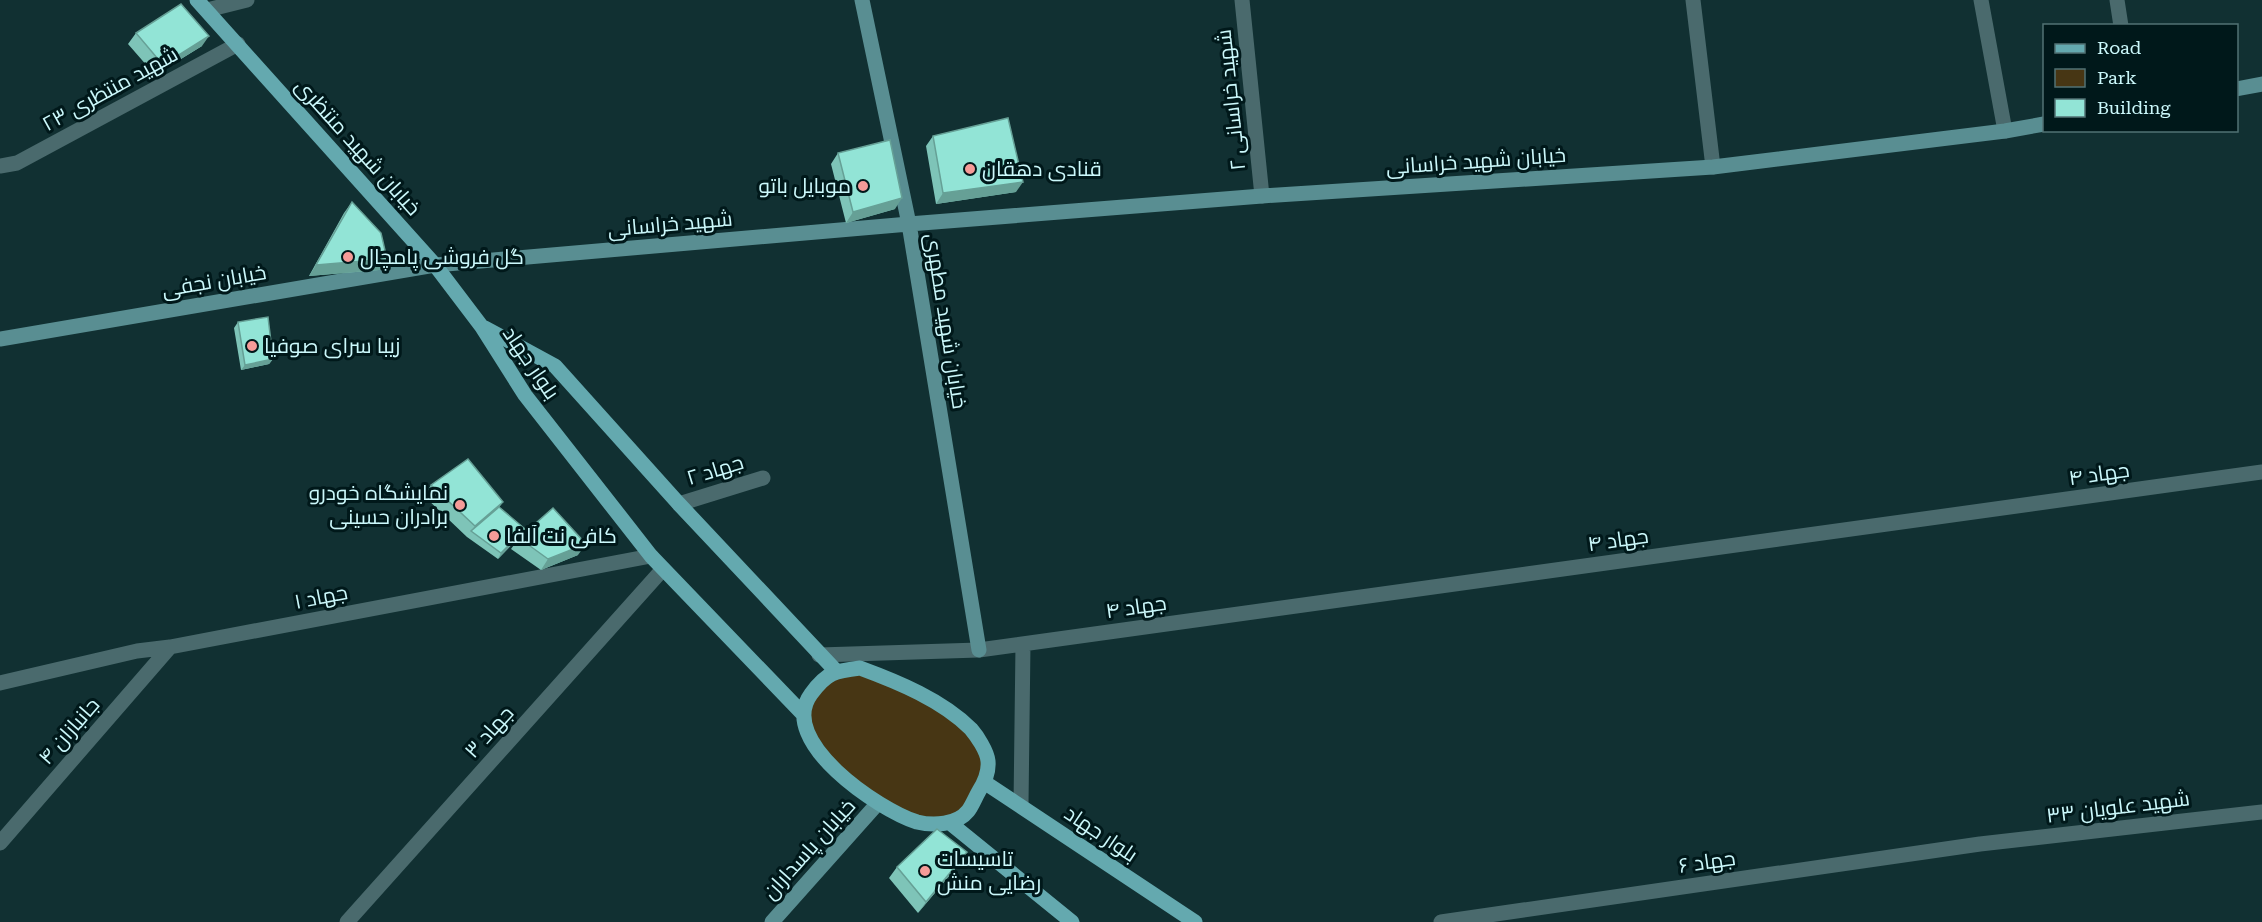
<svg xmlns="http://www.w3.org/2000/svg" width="2262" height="922" viewBox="0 0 2262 922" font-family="'Roboto Serif',Cairo,serif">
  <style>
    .green { fill: #473614 }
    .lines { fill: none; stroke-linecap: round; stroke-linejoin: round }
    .street { stroke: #4a6a6d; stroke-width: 15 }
    .secondary { stroke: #598e92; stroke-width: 15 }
    .primary { stroke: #64a9af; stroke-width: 15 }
    .wall { fill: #7ec4b8 }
    .shaded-wall { fill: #66a096 }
    .building { fill: #92e4d6; stroke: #66a096; stroke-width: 1.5 }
    .poi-dot { fill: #f59b98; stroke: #00181a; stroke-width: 2 }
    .labels { text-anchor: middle; stroke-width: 6; stroke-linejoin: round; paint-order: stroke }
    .street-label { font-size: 21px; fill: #cbf8fb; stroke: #00181a }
    .poi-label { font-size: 21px; fill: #cbf8fb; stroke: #00181a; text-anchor: start }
  </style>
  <rect width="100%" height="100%" fill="#113032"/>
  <path class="green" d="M 862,671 L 935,708 L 969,734 L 984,762 L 980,783 L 964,810 L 945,818 L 907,815 L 842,771 L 811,728 L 809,704 L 825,681 Z"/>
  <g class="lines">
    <path class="street" d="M 1242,0 L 1262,196
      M 1693,0 L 1713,167
      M 1981,0 L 2005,131
      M 2117,0 L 2121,26
      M 207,10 L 247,0
      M 0,166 L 17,163 L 238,44
      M 679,504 L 763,478
      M 819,655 L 979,650 L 2262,472
      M 0,683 L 137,651 L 170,647 L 651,556
      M 1021,805 L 1023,644
      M 0,843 L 170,647
      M 347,922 L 663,569
      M 1441,922 L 1980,844 L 2262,812"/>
    <path class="secondary" d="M 862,0 L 909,224 L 979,650
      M 2236,89 L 2262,84
      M 0,339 L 435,265 L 909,224 L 1262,196 L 1713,167 L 2005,131 L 2044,124
      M 772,922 L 878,803"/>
    <path class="primary" d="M 197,0 L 435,265 L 482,327 L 525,395 L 651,556 L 803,714
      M 485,328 L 555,366 L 679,504 L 836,671
      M 860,668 C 898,682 942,700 971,729 C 977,736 987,751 988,761 C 989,771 984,783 979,791 C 975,798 972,806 968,811 C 957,825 933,826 917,822 C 879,810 776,741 811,694 C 827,672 835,671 860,668 Z
      M 984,782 L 1195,922
      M 950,823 L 1072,922"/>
  </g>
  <path class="wall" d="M 136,33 L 202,46 L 155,75 L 128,44 Z
    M 933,136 L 1016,192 L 936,204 L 926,146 Z
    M 838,153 L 895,209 L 846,223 L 831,164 Z
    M 352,202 L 387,259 L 379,270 L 309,276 L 344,213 Z
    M 238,322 L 273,359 L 269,364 L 241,370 L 234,328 Z
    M 431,485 L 503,502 L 499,507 L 525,529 L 521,535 L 498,559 L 467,537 L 424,496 Z
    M 519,538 L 578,555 L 541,570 L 511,549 Z
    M 960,863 L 918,913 L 889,878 L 897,867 Z"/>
  <path class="shaded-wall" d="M 209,36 L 202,46 L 155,75 L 163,65 Z
    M 1023,182 L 1016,192 L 936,204 L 943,193 Z
    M 902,198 L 895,209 L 846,223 L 853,212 Z
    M 387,259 L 379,270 L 309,276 L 316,265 Z
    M 273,359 L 269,364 L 241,370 L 245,365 Z
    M 503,502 L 495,513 L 471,531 L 475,526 Z
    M 525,529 L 521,535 L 498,559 L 501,553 Z
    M 586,544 L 578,555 L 541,570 L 548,559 Z
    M 967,852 L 960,863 L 918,913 L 926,902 Z"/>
  <path class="building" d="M 181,4 L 209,36 L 163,65 L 136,33 Z
    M 1008,118 L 1023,182 L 943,193 L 933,136 Z
    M 890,140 L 902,198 L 853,212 L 838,153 Z
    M 352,202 L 381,233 L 387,259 L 316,265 Z
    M 268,317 L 273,359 L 245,365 L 238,322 Z
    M 468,459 L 503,502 L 475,526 L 431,485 Z
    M 499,507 L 525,529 L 501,553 L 471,531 Z
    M 553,508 L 586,544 L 548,559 L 519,538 Z
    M 937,829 L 967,852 L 926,902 L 897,867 Z"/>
  <g class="poi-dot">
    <circle cx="970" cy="169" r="6"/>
    <circle cx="863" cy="186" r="6"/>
    <circle cx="348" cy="257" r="6"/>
    <circle cx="252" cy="346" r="6"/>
    <circle cx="460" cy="505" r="6"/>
    <circle cx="494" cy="536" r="6"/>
    <circle cx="925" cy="871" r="6"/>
  </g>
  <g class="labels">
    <g class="street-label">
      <text transform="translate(110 89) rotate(-29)" y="7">شهید منتظری ۲۳</text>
      <text transform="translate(1231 100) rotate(-96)" y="7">شهید خراسانی ۲</text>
      <text transform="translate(358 147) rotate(48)" y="7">خیابان شهید منتظری</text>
      <text transform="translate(1476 161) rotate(-4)" y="7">خیابان شهید خراسانی</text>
      <text transform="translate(670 224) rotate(-5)" y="7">شهید خراسانی</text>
      <text transform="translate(214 281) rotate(-10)" y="7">خیابان نجفی</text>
      <text transform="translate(946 321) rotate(81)" y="7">خیابان شهید مطهری</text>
      <text transform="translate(531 363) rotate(56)" y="7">بلوار جهاد</text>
      <text transform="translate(715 470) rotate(-17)" y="7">جهاد ۲</text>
      <text transform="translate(2099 474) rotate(-8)" y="7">جهاد ۴</text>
      <text transform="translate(1618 540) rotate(-8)" y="7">جهاد ۴</text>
      <text transform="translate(321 597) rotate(-11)" y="7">جهاد ۱</text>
      <text transform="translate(1136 607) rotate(-8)" y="7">جهاد ۴</text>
      <text transform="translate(69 731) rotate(-49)" y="7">جانبازان ۴</text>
      <text transform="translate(489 732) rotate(-48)" y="7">جهاد ۳</text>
      <text transform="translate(2118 807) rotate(-7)" y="7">شهید علویان ۳۳</text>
      <text transform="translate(1101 834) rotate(34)" y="7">بلوار جهاد</text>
      <text transform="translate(809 849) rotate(-48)" y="7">خیابان پاسداران</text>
      <text transform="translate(1707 862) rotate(-8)" y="7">جهاد ۶</text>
    </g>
    <g class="poi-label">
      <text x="982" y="176">قنادی دهقان</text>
      <text x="851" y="193" text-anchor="end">موبایل باتو</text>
      <text x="360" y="264">گل فروشی پامچال</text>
      <text x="264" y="353">زیبا سرای صوفیا</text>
      <text x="448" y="500" text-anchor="end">نمایشگاه خودرو<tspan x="448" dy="24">برادران حسینی</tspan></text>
      <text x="506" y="543">کافی نت آلفا</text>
      <text x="937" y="866">تاسیسات<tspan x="937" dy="24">رضایی منش</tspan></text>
    </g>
  </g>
  <rect x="2043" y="24" width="195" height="108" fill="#00181a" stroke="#517274" stroke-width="1.5"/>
  <rect x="2055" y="44" width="30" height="9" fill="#64a9af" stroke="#517274" stroke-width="1.5"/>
  <text x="2097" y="54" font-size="18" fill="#cbf8fb">Road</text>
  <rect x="2055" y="69" width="30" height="18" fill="#473614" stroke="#517274" stroke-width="1.5"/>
  <text x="2097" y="84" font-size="18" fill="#cbf8fb">Park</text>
  <rect x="2055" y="99" width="30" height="18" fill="#92e4d6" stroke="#517274" stroke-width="1.5"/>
  <text x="2097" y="114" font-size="18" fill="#cbf8fb">Building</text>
</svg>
